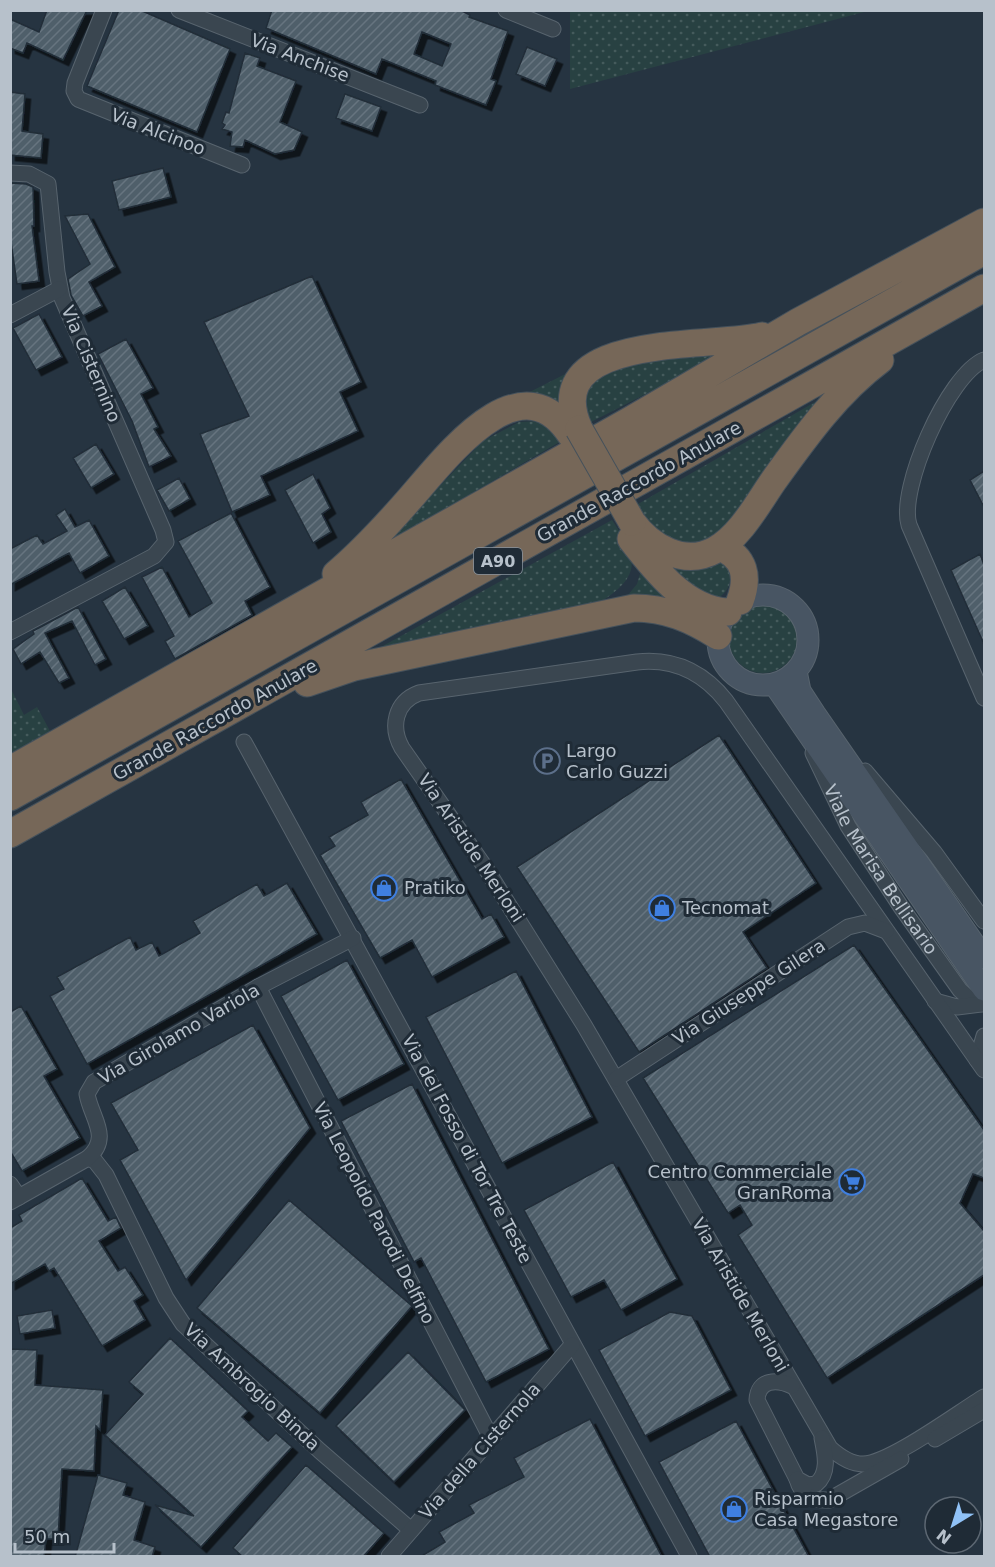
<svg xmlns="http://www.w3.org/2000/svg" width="995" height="1567" viewBox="0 0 995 1567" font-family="'DejaVu Sans',sans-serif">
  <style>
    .grass { fill: url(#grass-dots) }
    .building { fill: url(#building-hatch); stroke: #212d38; stroke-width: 1.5; fill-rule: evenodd; filter: url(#shadow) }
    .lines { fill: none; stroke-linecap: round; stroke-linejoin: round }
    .minor-casing { stroke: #58646e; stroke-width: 17 }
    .secondary-casing { stroke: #58646e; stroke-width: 23 }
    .motorway-casing { stroke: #45515b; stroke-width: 29 }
    .minor { stroke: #3a4650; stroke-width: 15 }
    .secondary { stroke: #485563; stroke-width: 21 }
    .motorway { stroke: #766758; stroke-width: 27 }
    .motorway-bridge-casing { stroke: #45515b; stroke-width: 29; stroke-linecap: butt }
    .motorway-bridge { stroke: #766758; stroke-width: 27 }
    .labels { text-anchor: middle; stroke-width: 6; stroke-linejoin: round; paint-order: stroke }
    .shield { fill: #1f2b36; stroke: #89949e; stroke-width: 1.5 }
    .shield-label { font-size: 16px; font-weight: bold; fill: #b7c1cb }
    .street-label { font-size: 18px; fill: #b7c1cb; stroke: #1f2b36 }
    .poi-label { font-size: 18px; fill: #b7c1cb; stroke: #1f2b36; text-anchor: start }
  </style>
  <defs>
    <pattern id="grass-dots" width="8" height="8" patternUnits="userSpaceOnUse" patternTransform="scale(1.5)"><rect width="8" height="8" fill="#284142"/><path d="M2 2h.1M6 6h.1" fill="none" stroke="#455b5c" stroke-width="1.8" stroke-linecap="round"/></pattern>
    <pattern id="building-hatch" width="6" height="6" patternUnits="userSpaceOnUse" patternTransform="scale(1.5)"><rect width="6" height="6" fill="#4f5f6b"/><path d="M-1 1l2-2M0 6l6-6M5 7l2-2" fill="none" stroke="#66747f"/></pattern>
    <filter id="shadow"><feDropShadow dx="5.5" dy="5.5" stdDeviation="0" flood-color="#0009"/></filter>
  </defs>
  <rect width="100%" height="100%" fill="#263441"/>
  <path class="grass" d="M 570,10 L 868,10 L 868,11 L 570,89 Z
    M 734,349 L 591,422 L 584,402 L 589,387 L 612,367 Z
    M 583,365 L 565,410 L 508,403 Z
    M 822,398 L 725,534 L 678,548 L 631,508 Z
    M 538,421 L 563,440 L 383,545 L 483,441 L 519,422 Z
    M 612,520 C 636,556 644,574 602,601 L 370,653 Z
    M 717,558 L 731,569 C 732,583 727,597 711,600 L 671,573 L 667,560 Z
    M 643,564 L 688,606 L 623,601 L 637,584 Z
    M729 639a34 34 0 1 1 68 0a34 34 0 1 1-68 0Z
    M 11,689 L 24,715 L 37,707 L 50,731 L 11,753 Z"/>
  <path class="building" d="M 47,10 L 87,10 L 63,60 L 27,43 L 23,53 L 10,48 L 10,19 L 39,32 Z
    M 119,10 L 140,10 L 230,49 L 197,132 L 87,86 Z
    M 272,10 L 460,10 L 470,15 L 469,17 L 508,31 L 491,79 L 496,81 L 486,105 L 435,85 L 436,81 L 382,59 L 376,74 L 266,28 ZM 422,32 L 451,44 L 442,66 L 414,54 Z
    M 527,47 L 557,59 L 545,86 L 516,74 Z
    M 245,53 L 260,58 L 257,66 L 296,81 L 280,122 L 302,132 L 294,150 L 275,154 L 245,140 L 243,147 L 230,146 L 232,132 L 222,129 L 225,125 L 222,123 L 226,112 L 229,113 Z
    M 10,92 L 25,94 L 22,131 L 43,134 L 41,158 L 10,155 Z
    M 345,94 L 381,107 L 372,131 L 336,118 Z
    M 163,168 L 171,197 L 119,210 L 112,181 Z
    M 10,183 L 26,184 L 33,187 L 34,226 L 32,226 L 39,281 L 17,284 L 10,235 Z
    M 88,214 L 115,267 L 89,282 L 102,306 L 83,316 L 71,295 L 68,279 L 90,264 L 65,216 Z
    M 312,276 L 361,382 L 340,392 L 358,431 L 261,476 L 270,495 L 232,512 L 200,434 L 249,416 L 204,322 Z
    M 39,314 L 62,357 L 36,370 L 13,328 Z
    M 126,339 L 153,388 L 141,394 L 158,427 L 154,429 L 171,456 L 149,467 L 132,421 L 98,354 Z
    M 96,444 L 114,474 L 91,488 L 73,458 Z
    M 984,471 L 984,507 L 970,480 Z
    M 313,474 L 330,508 L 322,514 L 331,532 L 313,543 L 285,490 Z
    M 179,478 L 190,499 L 169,511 L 157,490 Z
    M 65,509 L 75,527 L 89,520 L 109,556 L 80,573 L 69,553 L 10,585 L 10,549 L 37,535 L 43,544 L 67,531 L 56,515 Z
    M 231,513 L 270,587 L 245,601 L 252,615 L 175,659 L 165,641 L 174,636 L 142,577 L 162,567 L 189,617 L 212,603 L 178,541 Z
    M 980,554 L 984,565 L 984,644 L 951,570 Z
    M 125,587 L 148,626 L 124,639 L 102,601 Z
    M 78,607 L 106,659 L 95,665 L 72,621 L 45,633 L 69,678 L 59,683 L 40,652 L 21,664 L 13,649 L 34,634 L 33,631 Z
    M 719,735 L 816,883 L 743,932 L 767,968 L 639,1052 L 517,867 Z
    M 401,779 L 482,919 L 491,914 L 504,937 L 432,977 L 412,940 L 380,958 L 320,855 L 335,846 L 329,837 L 368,815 L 361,802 Z
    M 287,883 L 317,934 L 87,1064 L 50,996 L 64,989 L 57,977 L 130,937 L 136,950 L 152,942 L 159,956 L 200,933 L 193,921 L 257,884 L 264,896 Z
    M 854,945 L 984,1130 L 984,1178 L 973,1174 L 960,1203 L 984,1231 L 984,1275 L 827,1378 L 738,1235 L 752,1225 L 740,1205 L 728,1213 L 643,1078 Z
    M 347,960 L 404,1064 L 338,1100 L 281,996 Z
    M 516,971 L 592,1117 L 502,1163 L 426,1017 Z
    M 21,1006 L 57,1069 L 44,1076 L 80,1138 L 22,1171 L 10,1151 L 10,1012 Z
    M 253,1025 L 310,1128 L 186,1280 L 120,1160 L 138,1150 L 111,1103 Z
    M 412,1084 L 549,1349 L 486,1382 L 421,1258 L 414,1262 L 341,1121 Z
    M 613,1162 L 677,1279 L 621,1310 L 604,1280 L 571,1297 L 524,1210 Z
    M 82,1178 L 108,1221 L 116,1217 L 121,1228 L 99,1241 L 118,1271 L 125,1267 L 143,1295 L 134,1301 L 145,1320 L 102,1346 L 54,1268 L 49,1271 L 45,1264 L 10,1284 L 10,1228 L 22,1221 L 19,1215 Z
    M 289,1200 L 412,1306 L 320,1413 L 197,1308 Z
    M 52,1310 L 55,1328 L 20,1334 L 17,1316 Z
    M 670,1312 L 692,1316 L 731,1390 L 645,1436 L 599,1350 Z
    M 170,1338 L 248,1411 L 242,1417 L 268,1441 L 276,1433 L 292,1447 L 201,1547 L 155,1505 L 194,1516 L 105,1435 L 143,1394 L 129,1382 Z
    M 10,1349 L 37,1350 L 35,1385 L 103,1390 L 100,1430 L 96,1426 L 94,1471 L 62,1469 L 58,1539 L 46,1539 L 44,1557 L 10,1557 Z
    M 408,1352 L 465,1410 L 394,1482 L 336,1426 Z
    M 590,1419 L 662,1557 L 420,1557 L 445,1542 L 439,1532 L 474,1513 L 469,1505 L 524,1477 L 514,1458 Z
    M 736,1421 L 809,1557 L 710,1557 L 659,1462 Z
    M 306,1465 L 384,1533 L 363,1557 L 243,1557 L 233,1548 Z
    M 98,1475 L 127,1483 L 123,1495 L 145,1502 L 134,1540 L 155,1547 L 152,1557 L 75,1557 Z"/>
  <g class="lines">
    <g class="minor-casing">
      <g id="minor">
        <path d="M 104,10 L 75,83 L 74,91 L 78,99 L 242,165"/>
        <path d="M 179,10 L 420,105"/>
        <path d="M 506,10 L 553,29"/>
        <path d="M 10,173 L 29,174 L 48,184 L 57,272 L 62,298 L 163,530 L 166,542 L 154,556 L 10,632"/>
        <path d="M 10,315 L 59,289"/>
        <path d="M 984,360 C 948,375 898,489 909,525 L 984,698"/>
        <path d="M 244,742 L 689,1556"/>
        <path id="s1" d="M 813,753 L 848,826 L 901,907 L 960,990 L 973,1002 L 984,1004"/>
        <path d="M 865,771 L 934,852 L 984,921"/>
        <path d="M 258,987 L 491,1438"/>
        <path d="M 935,1001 L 957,1007 L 981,1004"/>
        <path d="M 977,1060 L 984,1036"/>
        <path d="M 984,1070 L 726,701 C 703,672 674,658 637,662 L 419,693 C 395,702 390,727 402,748 L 485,867 L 584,1025 L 830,1448 C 839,1456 851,1464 863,1464 C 889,1464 959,1412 984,1397"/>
        <path d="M 616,1079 L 848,927 L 865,923 L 886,931"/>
        <path d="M 88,1158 L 95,1161 L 106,1175 L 166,1298 L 183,1324 L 320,1451 L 411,1530"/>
        <path d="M 10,1184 L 19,1197"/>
        <path d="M 10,1202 L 88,1158 C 112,1137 91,1118 87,1094 L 94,1082 L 258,987 L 353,938"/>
        <path d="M 792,1386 C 777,1379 758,1379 757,1400 L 797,1479 L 808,1485 L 816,1484 C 830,1473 825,1453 822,1438"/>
        <path d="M 935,1439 L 984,1410"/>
        <path d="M 797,1479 C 801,1495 813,1501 829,1500 L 901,1459"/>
        <path d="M 389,1556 L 572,1345"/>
      </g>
    </g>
    <g class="secondary-casing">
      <path id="secondary" d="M718 640a45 45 0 1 1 90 0a45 45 0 1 1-90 0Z
        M 796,671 L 800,691 L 815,714 L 984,958
        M 774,684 L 984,990"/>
    </g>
    <g class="motorway-casing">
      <path id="motorway" d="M 579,429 C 536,331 712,349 762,336
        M 632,522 C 650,547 684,567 715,550 C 740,537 758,503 774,480 C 805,437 837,392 880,360
        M 631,539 C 655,570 686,610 728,612
        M 720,547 C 745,557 749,577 740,601
        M 336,574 C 362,552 385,527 407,502 C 443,462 519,355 571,435
        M 307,683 L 354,667 L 634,608 C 666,608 691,619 718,636
        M 10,770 L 629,421 L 798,322 L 984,222
        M 10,797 L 984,251
        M 10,834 L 984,288"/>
    </g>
    <use href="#minor" class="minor"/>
    <use href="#secondary" class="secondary"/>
    <use href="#motorway" class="motorway"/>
    <g class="motorway-bridge-casing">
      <path id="motorway-bridge" d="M 579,429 L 632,522"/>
    </g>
    <use href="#motorway-bridge" class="motorway-bridge"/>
  </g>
  <defs>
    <g id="parking-ring" transform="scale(1.35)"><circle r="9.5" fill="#1f2b36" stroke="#5c6f8a" stroke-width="1.5"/><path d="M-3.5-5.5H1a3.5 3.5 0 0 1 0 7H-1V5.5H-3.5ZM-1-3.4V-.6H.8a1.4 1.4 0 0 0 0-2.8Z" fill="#5c6f8a"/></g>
    <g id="shop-ring" transform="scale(1.35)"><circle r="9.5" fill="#1f2b36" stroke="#3f7fe0" stroke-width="1.5"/><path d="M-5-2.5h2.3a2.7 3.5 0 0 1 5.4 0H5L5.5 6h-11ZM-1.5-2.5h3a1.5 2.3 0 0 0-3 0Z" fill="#3f7fe0"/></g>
    <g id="supermarket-ring" transform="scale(1.35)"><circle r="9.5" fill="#1f2b36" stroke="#3f7fe0" stroke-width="1.5"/><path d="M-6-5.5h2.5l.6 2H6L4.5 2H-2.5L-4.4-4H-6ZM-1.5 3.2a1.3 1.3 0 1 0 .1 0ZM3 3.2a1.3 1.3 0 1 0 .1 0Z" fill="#3f7fe0"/></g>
  </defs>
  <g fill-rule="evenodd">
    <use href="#parking-ring" x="547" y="761"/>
    <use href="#shop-ring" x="384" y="888"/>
    <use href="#shop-ring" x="662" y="908"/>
    <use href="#supermarket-ring" x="852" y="1182"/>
    <use href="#shop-ring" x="734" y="1509"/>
  </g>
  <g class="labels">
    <rect class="shield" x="474" y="548" width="48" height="26" rx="4.5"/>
    <g class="shield-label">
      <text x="498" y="567">A90</text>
    </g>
    <g class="street-label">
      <text transform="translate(300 58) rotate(21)" y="6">Via Anchise</text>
      <text transform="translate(158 132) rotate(21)" y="6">Via Alcinoo</text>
      <text transform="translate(91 364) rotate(67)" y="6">Via Cisternino</text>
      <text transform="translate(639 482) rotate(-29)" y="6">Grande Raccordo Anulare</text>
      <text transform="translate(215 720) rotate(-29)" y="6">Grande Raccordo Anulare</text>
      <text transform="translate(471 848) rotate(56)" y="6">Via Aristide Merloni</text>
      <text dy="6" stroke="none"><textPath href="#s1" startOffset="135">Viale Marisa Bellisario</textPath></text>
      <text transform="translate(749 992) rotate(-33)" y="6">Via Giuseppe Gilera</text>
      <text transform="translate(179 1034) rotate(-30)" y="6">Via Girolamo Variola</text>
      <text transform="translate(467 1149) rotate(62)" y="6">Via del Fosso di Tor Tre Teste</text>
      <text transform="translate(374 1213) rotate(63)" y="6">Via Leopoldo Parodi Delfino</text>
      <text transform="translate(740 1295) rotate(60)" y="6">Via Aristide Merloni</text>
      <text transform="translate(252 1387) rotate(43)" y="6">Via Ambrogio Binda</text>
      <text transform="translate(480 1451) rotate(-49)" y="6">Via della Cisternola</text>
    </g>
    <g class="poi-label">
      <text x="566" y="757">Largo<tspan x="566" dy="21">Carlo Guzzi</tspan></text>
      <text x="404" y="894">Pratiko</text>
      <text x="682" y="914">Tecnomat</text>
      <text x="832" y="1178" text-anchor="end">Centro Commerciale<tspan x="832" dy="21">GranRoma</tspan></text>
      <text x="754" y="1505">Risparmio<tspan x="754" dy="21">Casa Megastore</tspan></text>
    </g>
  </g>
  <rect width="995" height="1567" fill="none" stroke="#b7c1cb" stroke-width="24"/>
  <g transform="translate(953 1525) rotate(218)"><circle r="28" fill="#1f2b36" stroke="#5c6772" stroke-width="1.5"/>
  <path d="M0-4.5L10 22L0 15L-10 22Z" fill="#90c2f7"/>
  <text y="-9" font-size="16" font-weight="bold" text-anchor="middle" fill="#b7c1cb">N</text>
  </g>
  <path d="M15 1543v9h99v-9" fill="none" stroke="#b7c1cb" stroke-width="3"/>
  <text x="24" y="1543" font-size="18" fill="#b7c1cb" stroke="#1f2b36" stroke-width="4.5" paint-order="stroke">50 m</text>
</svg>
